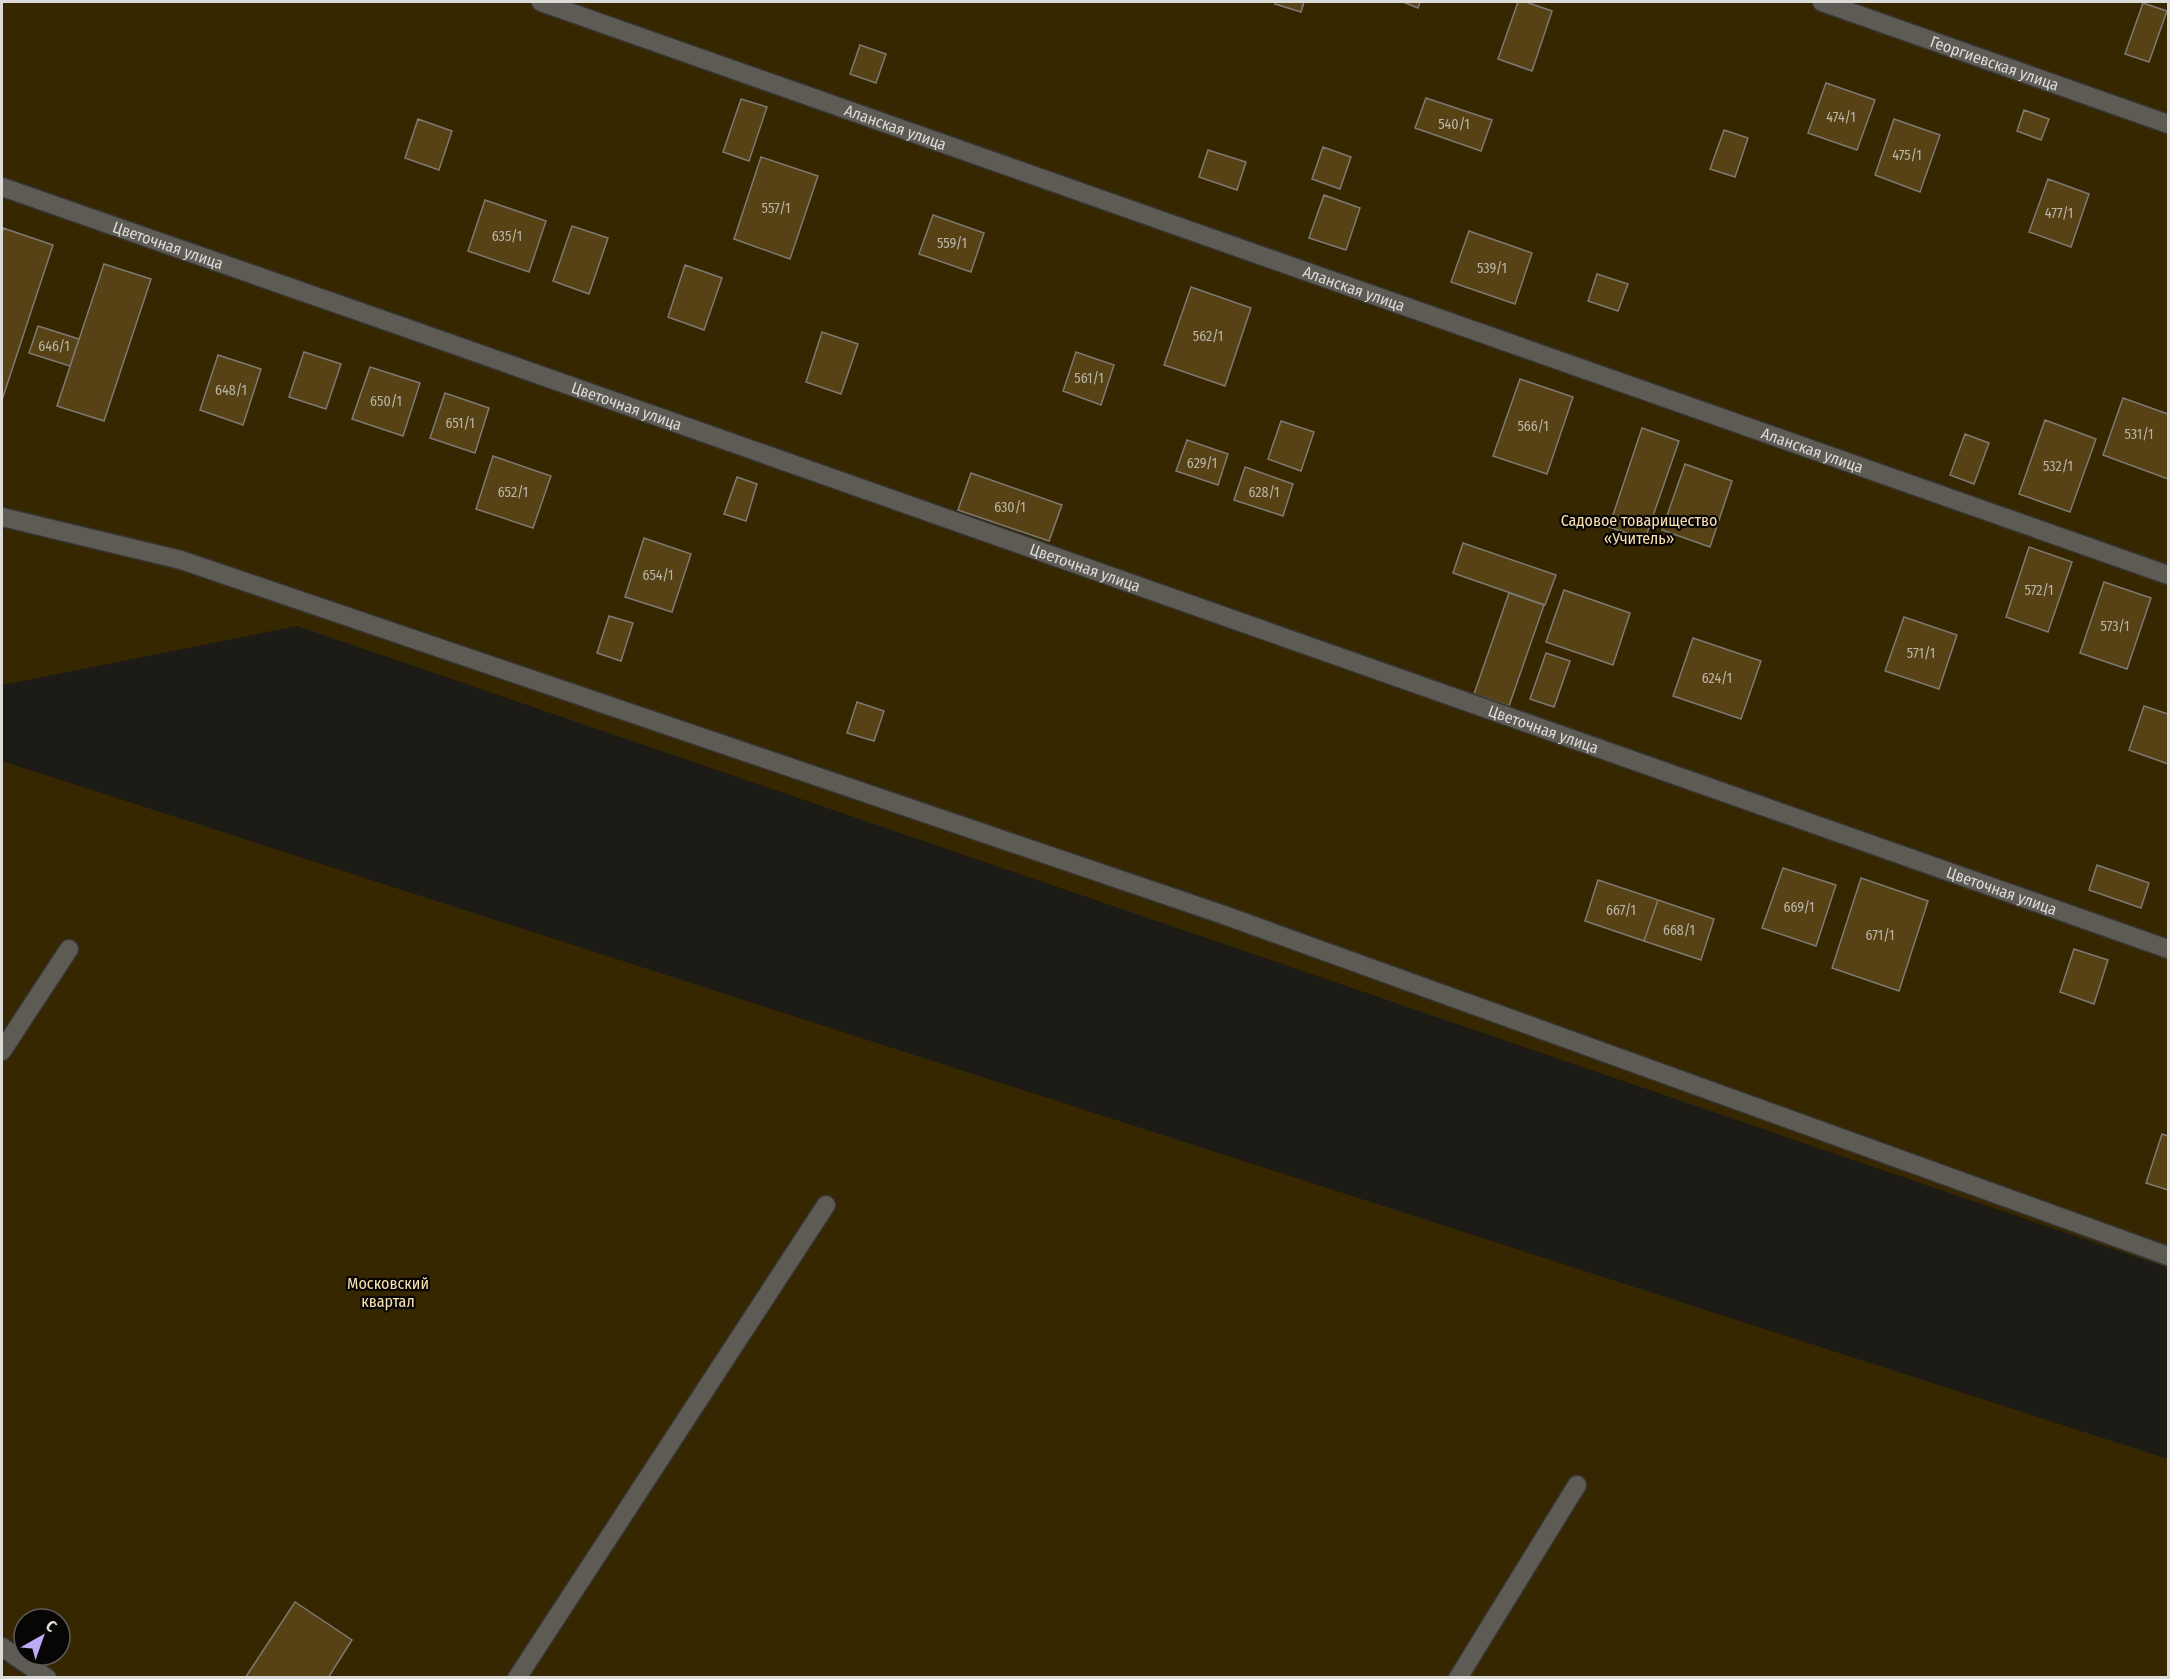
<svg xmlns="http://www.w3.org/2000/svg" width="2170" height="1679" viewBox="0 0 2170 1679" font-family="'Fira Sans Condensed',sans-serif">
  <style>
    .green { fill: #362701; fill-rule: evenodd }
    .building { fill: #564215; stroke: #7d7a75; stroke-width: 1.5 }
    .lines { fill: none; stroke-linecap: round; stroke-linejoin: round }
    .street-casing { stroke: #363532; stroke-width: 21 }
    .street { stroke: #5e5b55; stroke-width: 18 }
    .labels { text-anchor: middle; stroke-width: 4.5; stroke-linejoin: round; paint-order: stroke }
    .number-label { font-size: 14px; fill: #bbb5a7 }
    .street-label { font-size: 16px; fill: #dddbd8; stroke: #070604 }
    .park-label { font-size: 16px; fill: #fae1b1; stroke: #070604 }
  </style>
  <rect width="100%" height="100%" fill="#1d1b16"/>
  <path class="green" d="M 2,2 L 2168,2 L 2168,1268 L 297,626 L 2,685 Z
    M 2,761 L 2168,1459 L 2168,1677 L 2,1677 ZM 24,1619 L 60,1619 L 60,1655 L 24,1655 Z"/>
  <path class="building" d="M 1276,2 L 1304,2 L 1301,12 L 1275,4 Z
    M 1403,2 L 1420,2 L 1418,8 Z
    M 1518,2 L 1526,2 L 1552,11 L 1532,71 L 1498,59 Z
    M 2143,3 L 2167,11 L 2149,62 L 2125,54 Z
    M 860,45 L 886,54 L 876,83 L 850,74 Z
    M 1826,83 L 1875,100 L 1857,150 L 1808,133 Z
    M 1426,98 L 1492,120 L 1481,151 L 1415,128 Z
    M 741,99 L 767,107 L 749,161 L 723,152 Z
    M 2024,110 L 2049,119 L 2041,140 L 2017,131 Z
    M 418,119 L 452,131 L 439,170 L 405,158 Z
    M 1894,119 L 1940,135 L 1920,192 L 1875,175 Z
    M 1724,130 L 1748,138 L 1735,177 L 1710,169 Z
    M 1323,147 L 1351,157 L 1340,189 L 1312,179 Z
    M 1208,150 L 1246,162 L 1237,190 L 1199,177 Z
    M 761,157 L 818,176 L 790,259 L 734,239 Z
    M 2048,179 L 2089,194 L 2071,247 L 2029,232 Z
    M 1324,195 L 1360,208 L 1346,250 L 1309,238 Z
    M 485,200 L 546,221 L 529,272 L 468,251 Z
    M 933,215 L 984,233 L 971,272 L 919,254 Z
    M 572,226 L 608,238 L 589,294 L 553,281 Z
    M 3,228 L 53,245 L 2,400 L 2,232 Z
    M 1469,231 L 1532,253 L 1515,304 L 1451,282 Z
    M 104,264 L 151,279 L 104,421 L 57,406 Z
    M 685,265 L 722,278 L 704,330 L 668,317 Z
    M 1597,274 L 1628,284 L 1618,311 L 1588,301 Z
    M 1191,287 L 1251,308 L 1225,386 L 1164,365 Z
    M 38,326 L 79,339 L 70,366 L 29,353 Z
    M 822,332 L 858,344 L 841,394 L 806,382 Z
    M 304,352 L 341,364 L 326,409 L 289,397 Z
    M 1076,352 L 1114,365 L 1101,405 L 1063,391 Z
    M 218,355 L 261,369 L 243,425 L 200,410 Z
    M 370,367 L 420,383 L 403,436 L 352,419 Z
    M 1520,379 L 1573,397 L 1547,474 L 1493,456 Z
    M 445,393 L 489,408 L 475,453 L 430,438 Z
    M 2123,398 L 2168,414 L 2168,479 L 2103,455 Z
    M 2045,420 L 2096,439 L 2070,512 L 2019,494 Z
    M 1281,421 L 1314,432 L 1301,471 L 1268,459 Z
    M 1642,428 L 1679,441 L 1645,539 L 1609,527 Z
    M 1965,434 L 1989,443 L 1974,484 L 1950,475 Z
    M 1187,440 L 1228,454 L 1218,485 L 1176,471 Z
    M 493,456 L 551,476 L 533,528 L 476,509 Z
    M 1685,464 L 1732,481 L 1710,547 L 1662,530 Z
    M 1245,467 L 1293,484 L 1283,516 L 1234,500 Z
    M 971,473 L 1062,505 L 1049,541 L 958,510 Z
    M 737,477 L 757,484 L 746,521 L 724,514 Z
    M 644,538 L 691,554 L 672,612 L 625,597 Z
    M 1463,543 L 1556,575 L 1545,605 L 1453,573 Z
    M 2029,547 L 2072,562 L 2048,632 L 2006,617 Z
    M 2104,582 L 2151,598 L 2127,669 L 2080,653 Z
    M 1564,590 L 1630,613 L 1613,665 L 1546,642 Z
    M 1509,593 L 1544,605 L 1509,706 L 1474,694 Z
    M 609,616 L 633,623 L 621,661 L 597,653 Z
    M 1904,617 L 1957,635 L 1939,689 L 1885,671 Z
    M 1693,638 L 1761,661 L 1741,719 L 1673,696 Z
    M 1546,653 L 1570,661 L 1554,707 L 1530,699 Z
    M 857,702 L 884,711 L 874,741 L 847,733 Z
    M 2144,706 L 2168,714 L 2168,764 L 2129,750 Z
    M 2097,865 L 2149,883 L 2141,908 L 2089,890 Z
    M 1783,868 L 1836,885 L 1816,946 L 1762,928 Z
    M 1861,878 L 1928,901 L 1899,991 L 1832,968 Z
    M 1598,880 L 1658,900 L 1644,941 L 1585,921 Z
    M 1658,900 L 1714,919 L 1701,960 L 1644,941 Z
    M 2074,949 L 2108,960 L 2094,1004 L 2060,992 Z
    M 2162,1134 L 2168,1136 L 2168,1190 L 2146,1183 Z
    M 295,1602 L 352,1640 L 328,1678 L 245,1678 Z"/>
  <g class="lines">
    <g class="street-casing">
      <g id="street">
        <path id="s1" d="M 541,2 L 2168,575"/>
        <path id="s2" d="M 1822,2 L 2168,124"/>
        <path id="s3" d="M 2,187 L 395,324 L 2168,949"/>
        <path d="M 2,517 L 181,560 L 1221,914 L 2168,1256"/>
        <path d="M 2,1051 L 69,949"/>
        <path d="M 2,1647 L 47,1678"/>
        <path d="M 517,1678 L 826,1205"/>
        <path d="M 1458,1678 L 1577,1485"/>
      </g>
    </g>
    <use href="#street" class="street"/>
  </g>
  <g class="labels">
    <g class="number-label">
      <text x="1841" y="122">474/1</text>
      <text x="1454" y="129">540/1</text>
      <text x="1907" y="160">475/1</text>
      <text x="776" y="213">557/1</text>
      <text x="2059" y="218">477/1</text>
      <text x="507" y="241">635/1</text>
      <text x="952" y="248">559/1</text>
      <text x="1492" y="273">539/1</text>
      <text x="1208" y="341">562/1</text>
      <text x="54" y="351">646/1</text>
      <text x="1089" y="383">561/1</text>
      <text x="231" y="395">648/1</text>
      <text x="386" y="406">650/1</text>
      <text x="460" y="428">651/1</text>
      <text x="1533" y="431">566/1</text>
      <text x="2139" y="439">531/1</text>
      <text x="1202" y="468">629/1</text>
      <text x="2058" y="471">532/1</text>
      <text x="513" y="497">652/1</text>
      <text x="1264" y="497">628/1</text>
      <text x="1010" y="512">630/1</text>
      <text x="658" y="580">654/1</text>
      <text x="2039" y="595">572/1</text>
      <text x="2115" y="631">573/1</text>
      <text x="1921" y="658">571/1</text>
      <text x="1717" y="683">624/1</text>
      <text x="1799" y="912">669/1</text>
      <text x="1621" y="915">667/1</text>
      <text x="1679" y="935">668/1</text>
      <text x="1880" y="940">671/1</text>
    </g>
    <g class="street-label">
      <text dy="6" stroke="none"><textPath href="#s2" startOffset="183">Георгиевская улица</textPath></text>
      <text dy="6" stroke="none"><textPath href="#s1" startOffset="376">Аланская улица</textPath></text>
      <text dy="6" stroke="none"><textPath href="#s3" startOffset="176">Цветочная улица</textPath></text>
      <text dy="6" stroke="none"><textPath href="#s1" startOffset="862">Аланская улица</textPath></text>
      <text dy="6" stroke="none"><textPath href="#s3" startOffset="662">Цветочная улица</textPath></text>
      <text dy="6" stroke="none"><textPath href="#s1" startOffset="1348">Аланская улица</textPath></text>
      <text dy="6" stroke="none"><textPath href="#s3" startOffset="1148">Цветочная улица</textPath></text>
      <text dy="6" stroke="none"><textPath href="#s3" startOffset="1634">Цветочная улица</textPath></text>
      <text dy="6" stroke="none"><textPath href="#s3" startOffset="2120">Цветочная улица</textPath></text>
    </g>
    <g class="park-label">
      <text x="1639" y="526">Садовое товарищество<tspan x="1639" dy="18">«Учитель»</tspan></text>
      <text x="388" y="1289">Московский<tspan x="388" dy="18">квартал</tspan></text>
    </g>
  </g>
  <rect width="2170" height="1679" fill="none" stroke="#dddbd8" stroke-width="6"/>
  <g transform="translate(42 1637) rotate(40)"><circle r="28" fill="#070604" stroke="#5d5b59" stroke-width="1.5"/>
  <path d="M0-4.5L10 22L0 15L-10 22Z" fill="#bbaaf6"/>
  <text y="-9" font-size="16" font-weight="bold" text-anchor="middle" fill="#dddbd8">С</text>
  </g>
</svg>
